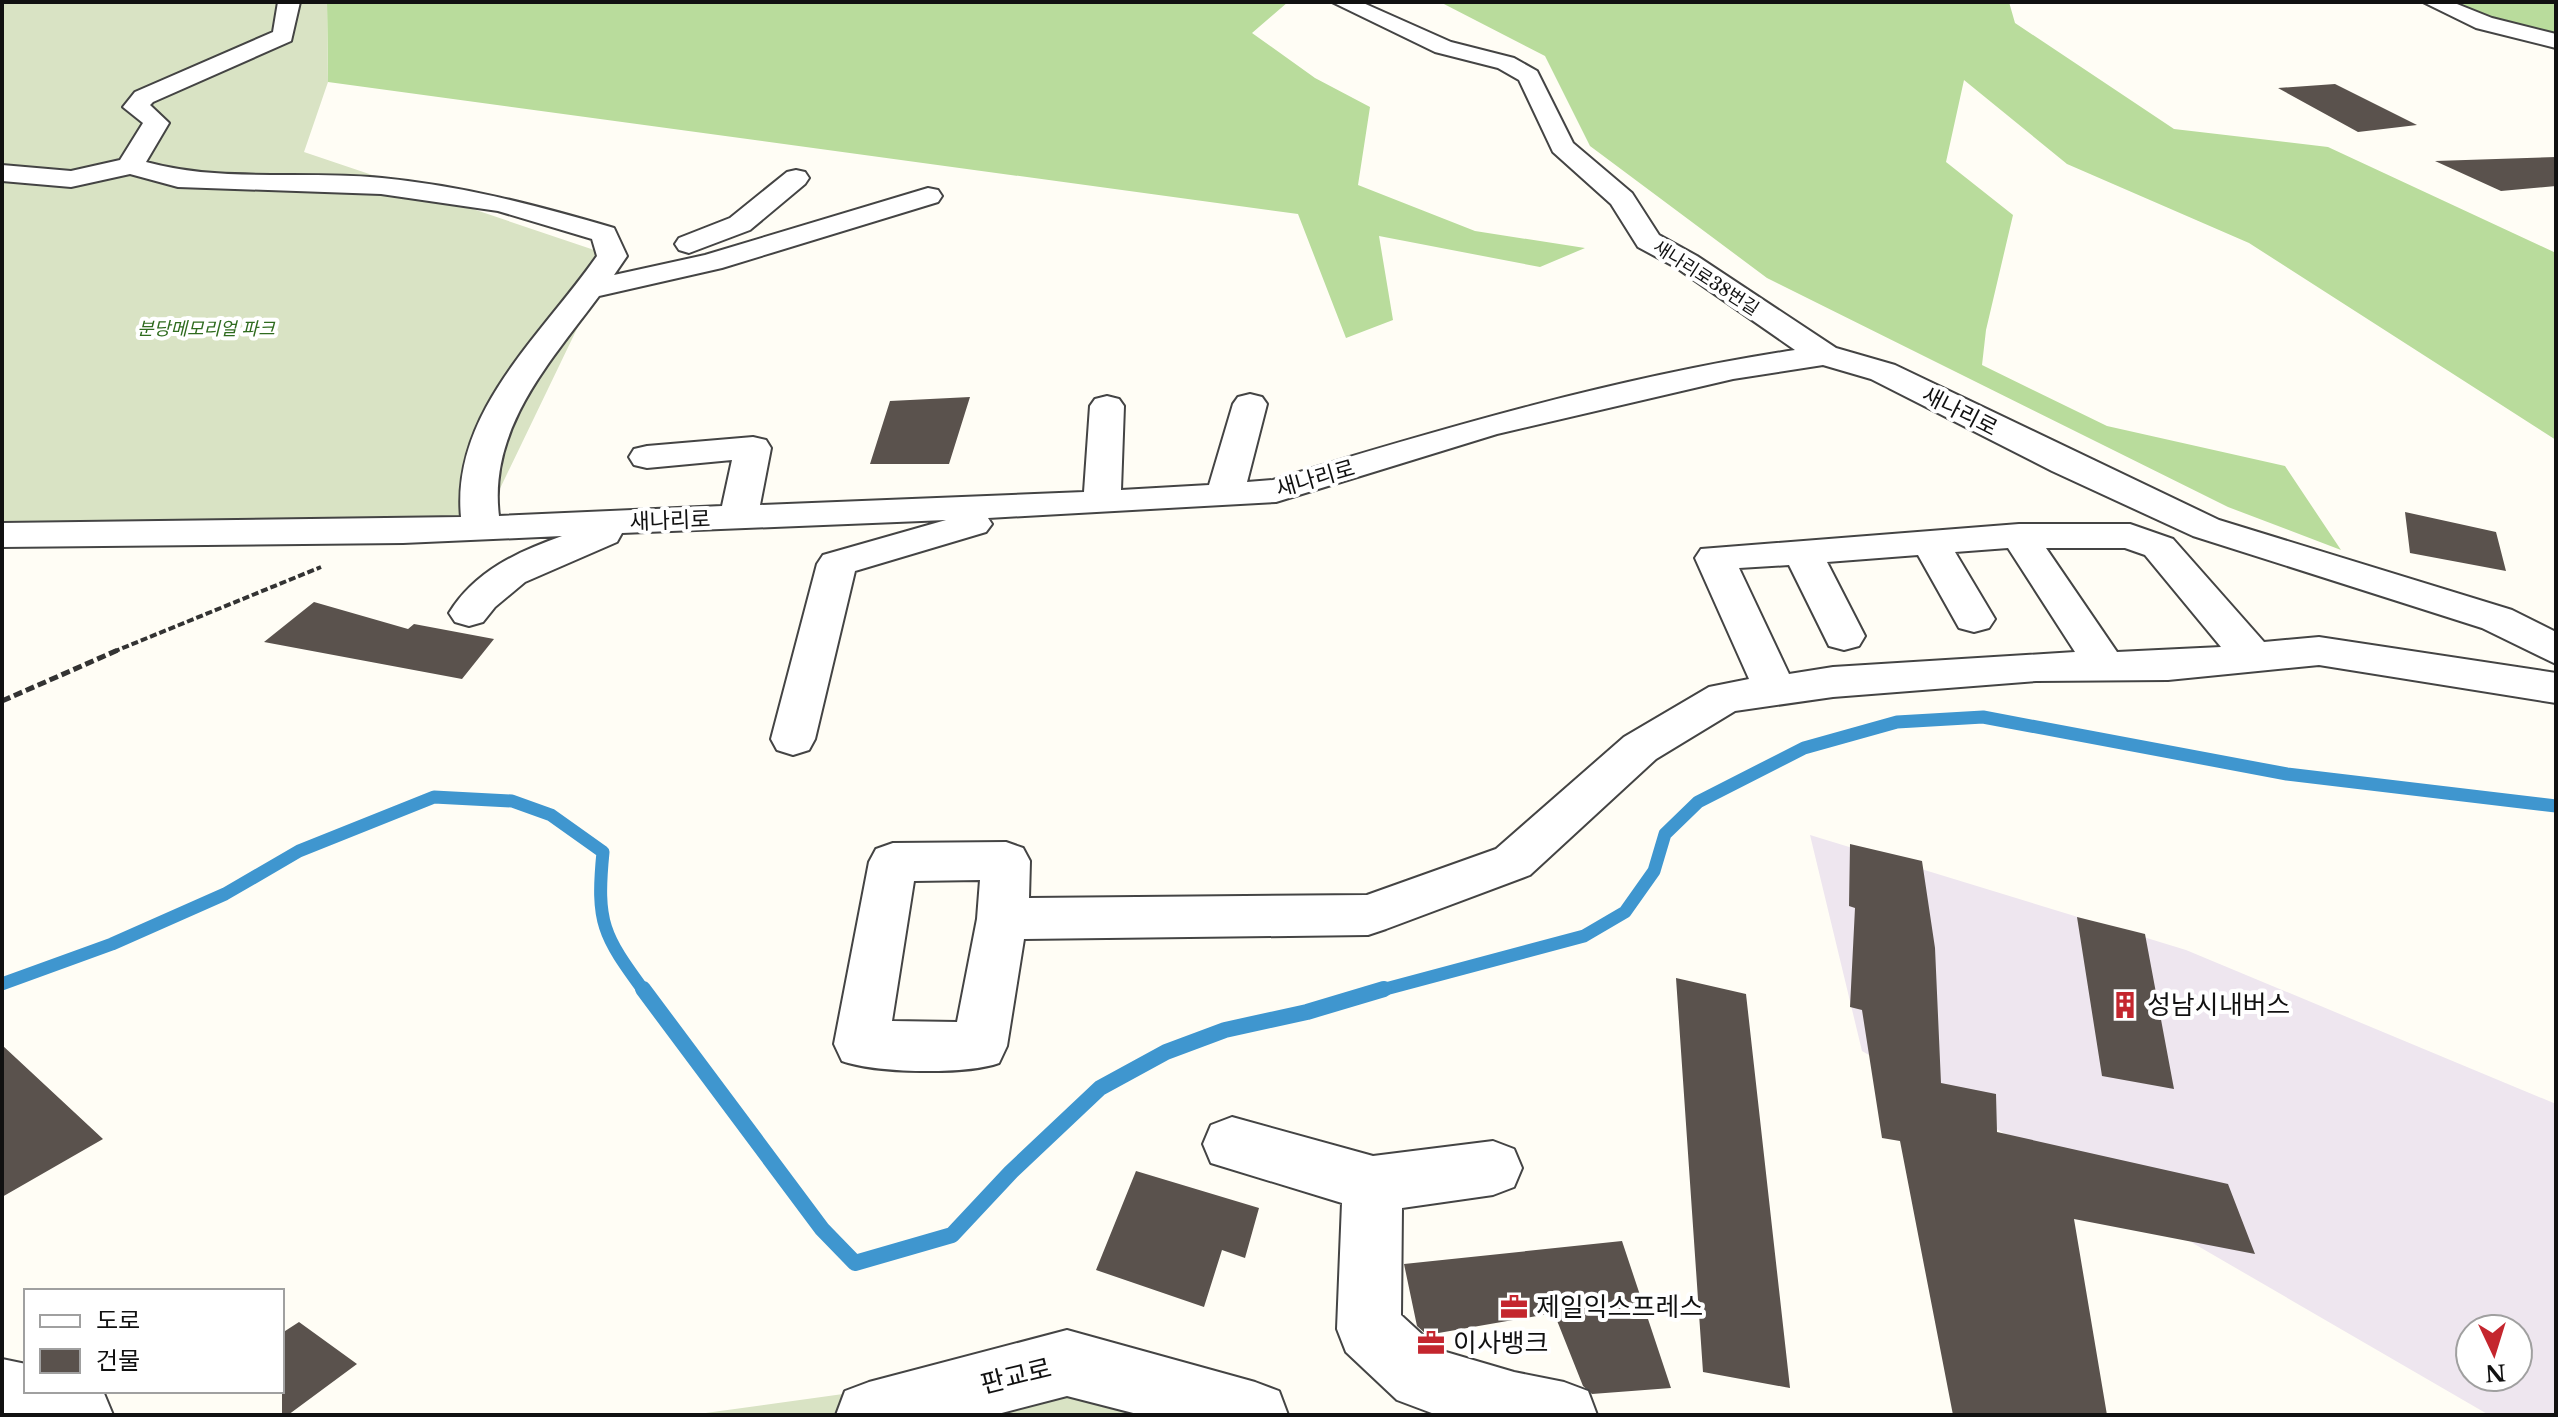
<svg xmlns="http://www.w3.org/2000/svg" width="2558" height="1417" viewBox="0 0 2558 1417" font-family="'Libre Baskerville','Noto Sans KR',serif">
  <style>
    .industrial { fill: #eee6ef; fill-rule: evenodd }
    .forest { fill: #b9dc9c }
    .cemetery { fill: #d9e3c4 }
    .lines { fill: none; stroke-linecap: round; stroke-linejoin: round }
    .stream-far1 { stroke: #3f96cf; stroke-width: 13 }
    .stream { stroke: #3f96cf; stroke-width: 16 }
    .building { fill: #5a524d }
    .minor-casing { stroke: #444; stroke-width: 4 }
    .path-far1 { stroke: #333; stroke-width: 4; stroke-dasharray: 7 3; stroke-linecap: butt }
    .path { stroke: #333; stroke-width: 5; stroke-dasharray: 9 4; stroke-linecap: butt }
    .minor { fill: #fff; fill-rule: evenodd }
    .labels { text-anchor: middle; stroke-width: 8; stroke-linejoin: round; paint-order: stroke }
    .far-street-label { font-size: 18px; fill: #111; stroke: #fff }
    .far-park-label { font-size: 18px; font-style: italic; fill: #2f6b1f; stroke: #fff }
    .street-label { font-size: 22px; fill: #111; stroke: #fff }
    .near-poi-label { font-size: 26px; fill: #111; stroke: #fff; text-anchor: start }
    .near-street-label { font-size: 26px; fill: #111; stroke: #fff }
  </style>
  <rect width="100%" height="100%" fill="#fffdf5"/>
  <path class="industrial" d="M 1810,835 L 2186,950 L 2556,1104 L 2556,1415 L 2489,1415 L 1862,1051 ZM 2470,1329 L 2518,1329 L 2518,1377 L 2470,1377 Z"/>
  <path class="forest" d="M 327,2 L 1288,2 L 1252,33 L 1315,78 L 1370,107 L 1358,185 L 1475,231 L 1585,248 L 1540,267 L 1379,236 L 1393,320 L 1346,338 L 1298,214 L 328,82 Z
    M 2009,2 L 2015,23 L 2174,129 L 2328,147 L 2556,253 L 2556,440 L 2249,243 L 2067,164 L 1964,80 L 1946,162 L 2013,215 L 1986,330 L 1982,365 L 2107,426 L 2285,466 L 2341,550 L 2228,507 L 1767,278 L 1590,146 L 1545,56 L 1442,3 Z
    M 2447,2 L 2556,2 L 2556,36 L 2524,32 Z"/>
  <path class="cemetery" d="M 2,2 L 327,2 L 328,82 L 304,152 L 612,256 L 481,528 L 2,534 Z
    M 1067,1363 L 1215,1415 L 691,1415 Z"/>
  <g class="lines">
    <path class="stream-far1" d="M 2,984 L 112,944 L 225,894 L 299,851 L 434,797 L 512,801 L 551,815 L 603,852 C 596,923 603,935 644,991
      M 1378,991 L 1584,936 L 1625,912 L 1654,871 L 1665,834 L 1698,802 L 1804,748 L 1897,722 L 1983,717 L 2287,774 L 2556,806"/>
    <path class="stream" d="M 643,989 L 822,1229 L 855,1263 L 952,1235 L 1011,1172 L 1100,1088 L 1166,1052 L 1225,1030 L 1307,1012 L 1384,989"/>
  </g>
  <path class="building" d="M 2335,84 L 2417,125 L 2358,132 L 2278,88 Z
    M 2556,157 L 2556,186 L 2501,191 L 2435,161 Z
    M 970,397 L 949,464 L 870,464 L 890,401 Z
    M 2405,512 L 2496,532 L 2506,571 L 2410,553 Z
    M 314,602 L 408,629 L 414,624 L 494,639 L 462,679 L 264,642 Z
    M 1850,844 L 1922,861 L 1935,948 L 1941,1083 L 1996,1094 L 1997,1132 L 2228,1184 L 2255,1254 L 2074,1219 L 2107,1415 L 1953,1415 L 1900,1141 L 1882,1138 L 1862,1010 L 1850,1007 L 1855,908 L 1849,906 Z
    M 2077,917 L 2145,934 L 2174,1089 L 2102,1076 Z
    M 1676,978 L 1746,994 L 1790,1388 L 1703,1372 Z
    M 2,1045 L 103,1139 L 2,1197 Z
    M 1136,1171 L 1259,1208 L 1245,1258 L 1222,1250 L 1204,1307 L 1096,1270 Z
    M 1622,1241 L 1671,1388 L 1592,1394 L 1583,1386 L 1554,1313 L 1427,1335 L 1417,1326 L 1404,1264 Z
    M 299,1322 L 357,1364 L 288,1415 L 282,1415 L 282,1333 Z"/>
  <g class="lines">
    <g class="minor-casing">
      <path id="minor" d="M 278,2 L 300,2 L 291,41 L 153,102 L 150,105 L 169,123 L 146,162 C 222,183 304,170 382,178 C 463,186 536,205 614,228 L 627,256 L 614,275 L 705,255 L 928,188 L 938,190 L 942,196 L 938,202 L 722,268 L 599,296 C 551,361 488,428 499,516 L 722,506 L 732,460 L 647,468 L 634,465 L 629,457 L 634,449 L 647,446 L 753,437 L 766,440 L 771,448 L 760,505 L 1084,492 L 1090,406 L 1095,399 L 1107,396 L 1119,399 L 1124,406 L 1121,490 L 1209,485 L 1233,404 L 1238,397 L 1250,394 L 1262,397 L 1267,404 L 1247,482 L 1273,480 C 1444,428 1617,377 1795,350 L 1677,268 L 1638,247 L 1611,204 L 1553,152 L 1519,80 L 1498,68 L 1435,52 L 1332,2 L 1361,2 L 1451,42 L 1514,58 L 1537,71 L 1573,143 L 1632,193 L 1659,235 L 1697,256 L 1836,348 L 1895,365 L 2219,520 L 2512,610 L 2556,632 L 2556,664 L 2482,628 L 2193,536 L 2052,471 L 1871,379 L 1823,365 L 1733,379 L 1497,434 L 1276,502 L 988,518 L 992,524 L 986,532 L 855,571 L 815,739 L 809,750 L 793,755 L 777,750 L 771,739 L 817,564 L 823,555 L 946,520 L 622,533 L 617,542 L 525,582 L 495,607 L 483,622 L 469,626 L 455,622 L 449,613 C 475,571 517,552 562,536 L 403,543 L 2,547 L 2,523 L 461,517 C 451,412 542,335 597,256 L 592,239 L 498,211 L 381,194 L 178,187 L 130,174 L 71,187 L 2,181 L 2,165 L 71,171 L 120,160 L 143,123 L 123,107 L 135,92 L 273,32 Z
        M 2423,2 L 2452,2 L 2492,18 L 2556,34 L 2556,48 L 2476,28 Z
        M 796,170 L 805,172 L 809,178 L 805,184 L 750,230 L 689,253 L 679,250 L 675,244 L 679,238 L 730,218 L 787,172 Z
        M 2019,524 L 2130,524 L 2173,539 L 2264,642 L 2319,637 L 2556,673 L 2556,703 L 2319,665 L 2168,680 L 2036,681 L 1833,697 L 1735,711 L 1656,759 L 1530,875 L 1386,929 L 1368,935 L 1024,939 L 1007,1046 L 999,1063 C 966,1075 875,1073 842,1061 L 834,1044 L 869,862 L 876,849 L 893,843 L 1006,842 L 1023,848 L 1030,861 L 1029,898 L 1367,895 L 1496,849 L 1624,737 L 1709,687 L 1749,679 L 1695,558 L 1701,549 ZM 2008,548 L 2075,652 L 1833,667 L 1789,674 L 1739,568 L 1789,565 L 1829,646 L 1844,650 L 1859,646 L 1865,636 L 1827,562 L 1918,555 L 1959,628 L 1974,632 L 1989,628 L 1995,619 L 1955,552 ZM 2046,548 L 2125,548 L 2145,555 L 2221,647 L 2117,652 ZM 980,880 L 977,919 L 957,1022 L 892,1021 L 914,881 Z
        M 1232,1117 L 1373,1156 L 1493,1141 L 1514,1149 L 1522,1168 L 1514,1187 L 1493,1195 L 1402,1208 L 1401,1315 L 1439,1350 L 1514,1372 L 1564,1382 L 1588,1391 L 1597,1415 L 1437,1415 L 1397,1400 L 1346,1352 L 1337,1329 L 1342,1203 L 1211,1163 L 1203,1144 L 1211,1125 Z
        M 1067,1330 L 1255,1382 L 1279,1391 L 1288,1415 L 1141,1415 L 1067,1396 L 994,1415 L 836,1415 L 845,1391 L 869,1382 Z
        M 2,1359 L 26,1364 L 26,1391 L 103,1391 L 113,1415 L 2,1415 Z"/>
    </g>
    <path class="path-far1" d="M 113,652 L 321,567"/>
    <path class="path" d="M 2,701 L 118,650"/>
    <use href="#minor" class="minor"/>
  </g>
  <defs>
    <g id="building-bare" transform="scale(2.16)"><path d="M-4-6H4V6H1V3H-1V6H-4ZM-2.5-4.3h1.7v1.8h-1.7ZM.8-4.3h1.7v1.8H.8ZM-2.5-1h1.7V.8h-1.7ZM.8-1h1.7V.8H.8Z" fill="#c4262e" stroke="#fff" stroke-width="2.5" paint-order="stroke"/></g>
    <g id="office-bare" transform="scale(2.16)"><path d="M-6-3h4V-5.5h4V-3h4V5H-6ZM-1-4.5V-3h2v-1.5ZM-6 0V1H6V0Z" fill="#c4262e" stroke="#fff" stroke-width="2.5" paint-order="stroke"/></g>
  </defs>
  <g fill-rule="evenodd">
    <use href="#building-bare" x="2125" y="1005"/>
    <use href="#office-bare" x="1514" y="1307"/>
    <use href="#office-bare" x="1431" y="1343"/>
  </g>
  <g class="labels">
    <g class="far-street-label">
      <text transform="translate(1706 278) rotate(33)" y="6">새나리로38번길</text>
    </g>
    <g class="far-park-label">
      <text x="206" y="335">분당메모리얼 파크</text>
    </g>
    <g class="street-label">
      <text transform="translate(1960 411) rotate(27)" y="8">새나리로</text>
      <text transform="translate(1315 478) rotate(-16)" y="8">새나리로</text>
      <text transform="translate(670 520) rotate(-2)" y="8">새나리로</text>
    </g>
    <g class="near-poi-label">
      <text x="2147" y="1014">성남시내버스</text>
      <text x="1536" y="1316">제일익스프레스</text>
      <text x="1453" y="1352">이사뱅크</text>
    </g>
    <g class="near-street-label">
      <text transform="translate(1016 1376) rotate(-14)" y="9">판교로</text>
    </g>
  </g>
  <rect width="2558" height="1417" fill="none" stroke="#111111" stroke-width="8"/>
  <rect x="24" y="1289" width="260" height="104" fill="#ffffff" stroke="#a0a0a0" stroke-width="2"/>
  <rect x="40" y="1315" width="40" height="12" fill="#ffffff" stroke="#a0a0a0" stroke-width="2"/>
  <text x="96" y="1329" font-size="24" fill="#111111">도로</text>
  <rect x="40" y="1349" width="40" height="24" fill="#5a524d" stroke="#a0a0a0" stroke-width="2"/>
  <text x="96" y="1369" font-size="24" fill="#111111">건물</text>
  <g transform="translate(2494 1353) rotate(176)"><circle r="38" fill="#ffffff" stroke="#a0a0a0" stroke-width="2"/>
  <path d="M0-6L14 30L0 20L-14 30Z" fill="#c4262e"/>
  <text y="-12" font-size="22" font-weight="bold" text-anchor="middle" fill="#111111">N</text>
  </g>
</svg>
